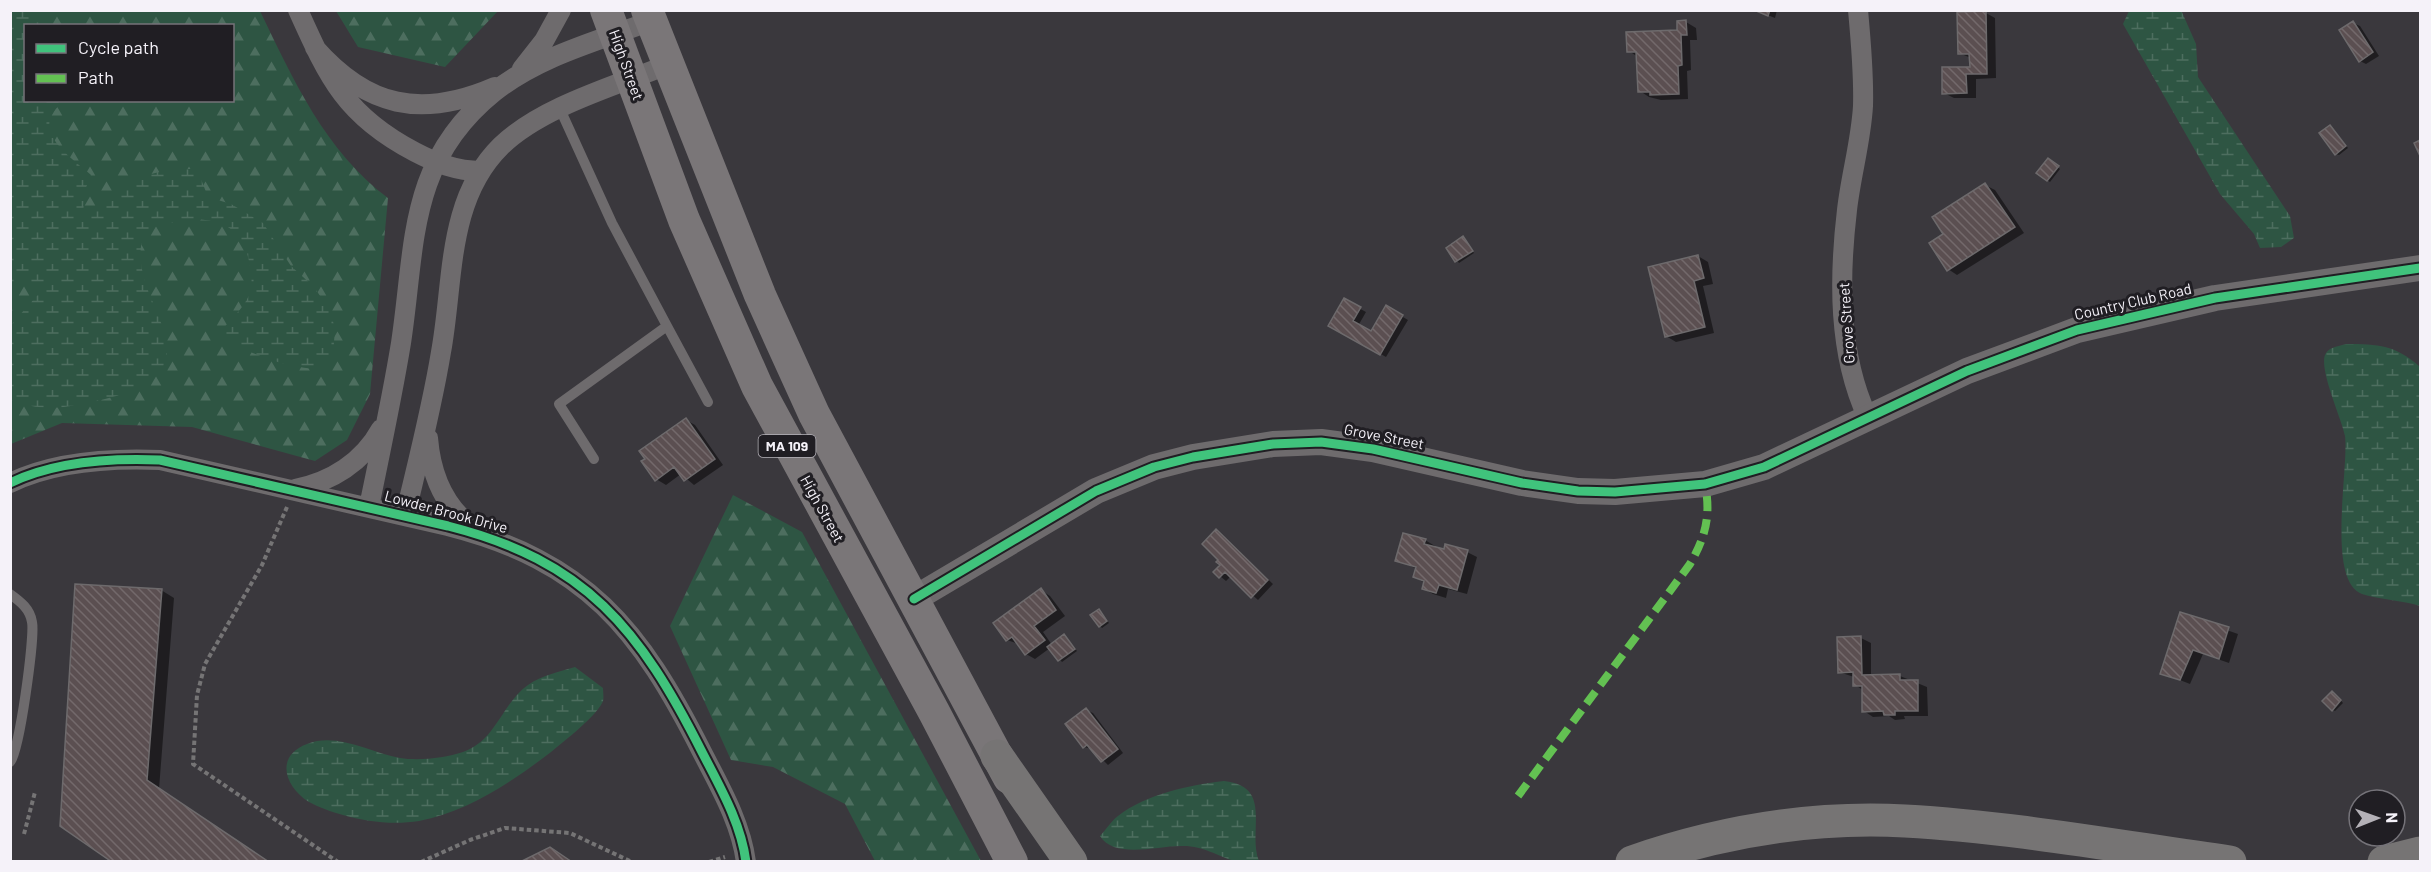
<svg xmlns="http://www.w3.org/2000/svg" width="2431" height="872" viewBox="0 0 2431 872" font-family="Barlow,sans-serif">
  <style>
    .forest { fill: url(#forest-firs); fill-rule: evenodd }
    .wetland { fill: url(#wetland-marsh) }
    .shadow { fill: #0007 }
    .building { fill: url(#building-back-hatch); stroke: #6d6a6c; stroke-width: 1.5 }
    .lines { fill: none; stroke-linecap: round; stroke-linejoin: round }
    .path { stroke: #757475; stroke-width: 4; stroke-dasharray: 4.5 3; stroke-linecap: butt }
    .service { stroke: #6e6b6d; stroke-width: 10 }
    .minor { stroke: #6e6b6d; stroke-width: 20 }
    .tertiary { stroke: #6e6b6d; stroke-width: 26 }
    .primary { stroke: #7a7678; stroke-width: 32 }
    .motorway { stroke: #767474; stroke-width: 33 }
    .quiet { stroke: #63c152; stroke-width: 8; stroke-dasharray: 15 8; stroke-linecap: butt }
    .cycleway-casing { stroke: #201e23; stroke-width: 13 }
    .cycleway { stroke: #40c37c; stroke-width: 9 }
    .labels { text-anchor: middle; stroke-width: 6; stroke-linejoin: round; paint-order: stroke }
    .shield { fill: #201e23; stroke: #b5b2b9; stroke-width: 1.5 }
    .shield-label { font-size: 14px; font-weight: bold; fill: #f5f2f9 }
    .street-label { font-size: 15px; fill: #f5f2f9; stroke: #201e23 }
  </style>
  <defs>
    <pattern id="forest-firs" width="22" height="20" patternUnits="userSpaceOnUse" patternTransform="scale(1.5)"><rect width="22" height="20" fill="#2e5543"/><path d="M5 1l3.5 6h-7zM16 11l3.5 6h-7z" fill="#4d6e5f"/></pattern>
    <pattern id="wetland-marsh" width="20" height="14" patternUnits="userSpaceOnUse" patternTransform="scale(1.5)"><rect width="20" height="14" fill="#2e5543"/><path d="M1 5h8M5 5V1M11 12h8M15 12V8" fill="none" stroke="#4d6e5f"/></pattern>
    <pattern id="building-back-hatch" width="6" height="6" patternUnits="userSpaceOnUse" patternTransform="scale(1.5)"><rect width="6" height="6" fill="#5b4f51"/><path d="M-1 5l2 2M0 0l6 6M5-1l2 2" fill="none" stroke="#73696b"/></pattern>
  </defs>
  <rect width="100%" height="100%" fill="#3a383d"/>
  <path class="forest" d="M 11,11 L 260,11 C 293,79 325,151 388,198 L 370,394 L 347,440 L 315,461 L 192,427 L 62,423 L 11,444 ZM 26,26 L 232,26 L 232,100 L 26,100 Z
    M 336,11 L 498,11 L 445,67 L 358,47 Z
    M 733,495 L 802,532 L 981,861 L 875,861 L 845,804 L 773,767 L 731,760 L 670,626 Z"/>
  <path class="wetland" d="M 2181,10 L 2196,44 L 2198,77 L 2290,216 L 2294,238 L 2281,247 L 2260,248 L 2254,234 L 2220,194 L 2123,24 L 2129,11 Z
    M 45,11 L 44,25 L 26,26 L 26,100 L 65,101 C 26,128 69,156 91,175 L 85,190 L 83,214 C 100,217 130,183 146,176 C 160,170 179,169 193,169 L 199,174 L 208,197 L 231,204 L 263,223 L 291,266 L 314,287 L 329,309 L 335,328 L 333,356 L 325,369 C 288,370 256,354 223,341 L 220,336 L 221,331 C 231,319 247,305 251,290 C 253,279 250,264 247,253 C 234,208 180,217 146,230 C 114,295 236,368 105,399 C 73,407 42,413 11,400 L 11,325 L 41,291 L 38,286 L 11,283 L 11,11 Z
    M 2346,344 C 2378,344 2396,345 2420,367 L 2420,606 C 2402,600 2380,600 2362,594 C 2326,581 2349,468 2345,436 C 2342,419 2317,366 2326,353 C 2330,347 2339,346 2346,344 Z
    M 575,667 L 603,688 C 603,691 604,698 603,701 C 598,715 563,742 551,752 C 513,781 468,812 419,821 C 394,825 367,822 343,815 C 332,812 318,807 309,802 C 284,786 275,756 307,744 C 338,732 370,753 400,758 C 419,761 445,758 463,752 C 496,741 502,703 528,685 C 542,675 559,672 575,667 Z
    M 1224,781 C 1274,786 1247,832 1259,861 C 1252,862 1242,863 1235,861 C 1216,856 1205,846 1183,846 C 1159,845 1115,860 1100,836 C 1106,830 1111,821 1118,816 C 1146,794 1190,785 1224,781 Z"/>
  <path class="shadow" d="M 1755,10 L 1777,10 L 1775,18 Z
    M 1986,13 L 1995,18 L 1996,78 L 1976,79 L 1976,98 L 1954,98 L 1944,93 L 1971,68 L 1971,58 L 1959,53 Z
    M 1686,22 L 1696,28 L 1697,40 L 1690,40 L 1691,70 L 1687,71 L 1688,99 L 1661,100 L 1649,97 L 1640,91 L 1638,57 L 1629,51 L 1679,31 Z
    M 2353,23 L 2360,26 L 2379,56 L 2366,64 L 2360,61 Z
    M 2330,127 L 2348,148 L 2339,155 L 2336,154 Z
    M 2051,162 L 2060,169 L 2050,182 L 2038,173 Z
    M 1985,185 L 1995,190 L 2024,233 L 1957,275 L 1948,269 L 1945,235 Z
    M 1465,240 L 1474,253 L 1459,263 L 1448,248 Z
    M 1698,256 L 1708,262 L 1713,284 L 1703,286 L 1714,333 L 1676,342 L 1666,336 Z
    M 1344,300 L 1366,312 L 1358,326 L 1371,333 L 1386,307 L 1408,320 L 1386,357 L 1330,325 Z
    M 686,420 L 695,425 L 723,465 L 694,485 L 681,474 L 666,485 L 656,479 Z
    M 1216,531 L 1273,584 L 1258,600 L 1231,576 L 1226,581 L 1215,572 L 1222,565 Z
    M 1425,540 L 1435,546 L 1434,548 L 1467,552 L 1477,557 L 1467,594 L 1448,589 L 1446,598 L 1433,594 L 1424,589 L 1425,583 L 1414,577 L 1417,569 L 1397,560 Z
    M 161,590 L 174,598 L 159,789 L 268,862 L 115,862 Z
    M 1041,590 L 1050,596 L 1065,616 L 1043,632 L 1052,645 L 1064,636 L 1077,651 L 1062,662 L 1050,648 L 1035,659 L 1026,654 L 1019,644 L 1007,640 Z
    M 1099,611 L 1109,623 L 1102,628 L 1100,626 Z
    M 2181,614 L 2238,634 L 2229,663 L 2203,654 L 2190,684 L 2162,673 Z
    M 1861,638 L 1871,643 L 1871,676 L 1900,676 L 1927,687 L 1928,716 L 1904,716 L 1905,719 L 1895,720 L 1889,716 L 1873,717 L 1864,711 L 1863,690 L 1855,685 L 1854,677 L 1839,672 Z
    M 2335,694 L 2343,703 L 2335,711 L 2333,710 Z
    M 1086,710 L 1093,713 L 1123,753 L 1108,765 L 1092,749 L 1084,747 Z"/>
  <path class="building" d="M 1754,10 L 1770,10 L 1768,16 Z
    M 1986,11 L 1987,74 L 1966,74 L 1967,93 L 1942,94 L 1942,67 L 1970,67 L 1969,54 L 1958,54 L 1957,12 Z
    M 1686,20 L 1687,35 L 1681,35 L 1682,65 L 1678,66 L 1679,94 L 1650,95 L 1650,92 L 1638,92 L 1636,52 L 1627,52 L 1626,32 L 1677,30 L 1677,21 Z
    M 2353,21 L 2373,52 L 2359,62 L 2339,30 Z
    M 2330,125 L 2346,146 L 2335,155 L 2319,133 Z
    M 2420,140 L 2420,156 L 2414,143 Z
    M 2048,158 L 2059,166 L 2047,181 L 2036,173 Z
    M 1985,183 L 2015,227 L 1947,271 L 1929,243 L 1943,234 L 1932,217 Z
    M 1463,236 L 1473,251 L 1455,262 L 1446,248 Z
    M 1698,255 L 1704,278 L 1694,281 L 1705,327 L 1665,337 L 1648,267 Z
    M 1344,298 L 1361,307 L 1353,321 L 1371,331 L 1386,305 L 1403,315 L 1380,355 L 1328,326 Z
    M 686,418 L 715,459 L 684,481 L 674,467 L 655,481 L 641,461 L 645,459 L 639,451 Z
    M 1216,529 L 1268,580 L 1251,598 L 1225,572 L 1219,578 L 1213,572 L 1220,565 L 1216,562 L 1218,560 L 1202,544 Z
    M 1403,533 L 1426,539 L 1424,544 L 1444,549 L 1445,544 L 1468,550 L 1457,590 L 1439,585 L 1436,593 L 1422,589 L 1424,581 L 1413,577 L 1416,567 L 1395,561 Z
    M 75,584 L 162,589 L 147,780 L 269,862 L 112,862 L 60,826 Z
    M 1041,588 L 1056,610 L 1034,626 L 1045,640 L 1025,655 L 1012,637 L 1006,641 L 993,623 Z
    M 1099,609 L 1107,621 L 1099,627 L 1090,615 Z
    M 2180,612 L 2229,627 L 2219,659 L 2193,650 L 2180,680 L 2160,674 Z
    M 1064,634 L 1075,649 L 1058,661 L 1047,647 Z
    M 1861,636 L 1862,675 L 1900,674 L 1900,680 L 1918,680 L 1918,711 L 1895,711 L 1895,715 L 1884,715 L 1883,711 L 1862,712 L 1862,686 L 1853,686 L 1853,672 L 1838,673 L 1837,637 Z
    M 2332,691 L 2341,700 L 2332,711 L 2322,701 Z
    M 1086,708 L 1118,749 L 1101,762 L 1087,745 L 1083,748 L 1065,724 Z
    M 550,847 L 572,862 L 520,862 Z"/>
  <g class="lines">
    <path class="path" d="M 287,507 L 262,565 L 205,664 L 197,695 L 193,764 L 338,862
      M 24,834 L 35,792
      M 421,862 L 470,840 L 505,828 L 570,833 L 632,862
      M 709,862 L 725,857"/>
    <path class="service" d="M 560,109 L 612,223 L 667,326 L 559,404 L 594,459
      M 667,326 L 708,402
      M 10,594 C 21,602 30,609 32,622 C 35,637 19,755 10,762"/>
    <path class="minor" d="M 298,10 C 329,79 346,116 415,152 C 436,163 456,171 481,171
      M 1858,10 C 1861,43 1864,74 1863,106 C 1861,141 1851,175 1847,210 C 1839,278 1838,353 1867,416
      M 315,48 C 367,107 421,119 495,87
      M 522,69 L 544,41 L 561,10
      M 428,438 C 431,475 444,508 476,530
      M 10,483 C 55,461 111,458 160,460 L 448,526 C 586,561 640,629 702,752 C 720,787 741,823 746,862
      M 295,489 C 331,482 363,462 381,429
      M 369,507 C 380,453 392,398 401,343 C 416,244 407,162 494,92 C 539,56 598,41 651,21
      M 405,516 C 418,461 432,407 441,352 C 454,282 446,200 501,146 C 541,107 615,86 667,65"/>
    <path class="tertiary" d="M 914,599 L 1096,491 L 1154,467 L 1193,457 L 1273,444 L 1321,442 L 1373,449 L 1522,483 L 1578,491 L 1615,492 L 1705,484 L 1764,467 L 1967,371 L 2077,330 L 2215,298 L 2420,268"/>
    <path class="primary" d="M 606,10 L 684,220 L 757,386 L 934,712 L 1012,862
      M 647,10 L 760,295 L 814,414 L 1009,778"/>
    <path class="motorway" d="M 997,756 L 1071,862
      M 1632,862 C 1719,832 1812,816 1905,821 C 2013,827 2122,847 2230,862
      M 2384,862 L 2420,853"/>
    <path class="quiet" d="M 1518,796 L 1690,564 C 1706,536 1711,515 1705,484"/>
    <g class="cycleway-casing">
      <path id="cycleway" d="M 10,483 C 55,461 111,458 160,460 L 448,526 C 586,561 640,629 702,752 C 720,787 741,823 746,862
        M 914,599 L 1096,491 L 1154,467 L 1193,457 L 1273,444 L 1321,442 L 1373,449 L 1522,483 L 1578,491 L 1615,492 L 1705,484 L 1764,467 L 1967,371 L 2077,330 L 2215,298 L 2420,268"/>
    </g>
    <use href="#cycleway" class="cycleway"/>
  </g>
  <g class="labels">
    <rect class="shield" x="758.5" y="435" width="57" height="22" rx="4.5"/>
    <g class="shield-label">
      <text x="787" y="451">MA 109</text>
    </g>
    <g class="street-label">
      <text transform="translate(626 65) rotate(70)" y="5">High Street</text>
      <text transform="translate(2133 302) rotate(-13)" y="5">Country Club Road</text>
      <text transform="translate(1847 323) rotate(-94)" y="5">Grove Street</text>
      <text transform="translate(1384 437) rotate(11)" y="5">Grove Street</text>
      <text transform="translate(822 509) rotate(61)" y="5">High Street</text>
      <text transform="translate(446 512) rotate(15)" y="5">Lowder Brook Drive</text>
    </g>
  </g>
  <rect width="2431" height="872" fill="none" stroke="#f5f2f9" stroke-width="24"/>
  <rect x="24" y="24" width="210" height="78" fill="#201e23" stroke="#757379" stroke-width="1.5"/>
  <rect x="36" y="44" width="30" height="9" fill="#40c37c" stroke="#757379" stroke-width="1.5"/>
  <text x="78" y="54" font-size="18" fill="#f5f2f9">Cycle path</text>
  <rect x="36" y="74" width="30" height="9" fill="#63c152" stroke="#757379" stroke-width="1.5"/>
  <text x="78" y="84" font-size="18" fill="#f5f2f9">Path</text>
  <g transform="translate(2377 818) rotate(89)"><circle r="28" fill="#201e23" stroke="#757379" stroke-width="1.5"/>
  <path d="M0-4.5L10 22L0 15L-10 22Z" fill="#b4b1b7"/>
  <text y="-9" font-size="16" font-weight="bold" text-anchor="middle" fill="#f5f2f9">N</text>
  </g>
</svg>
